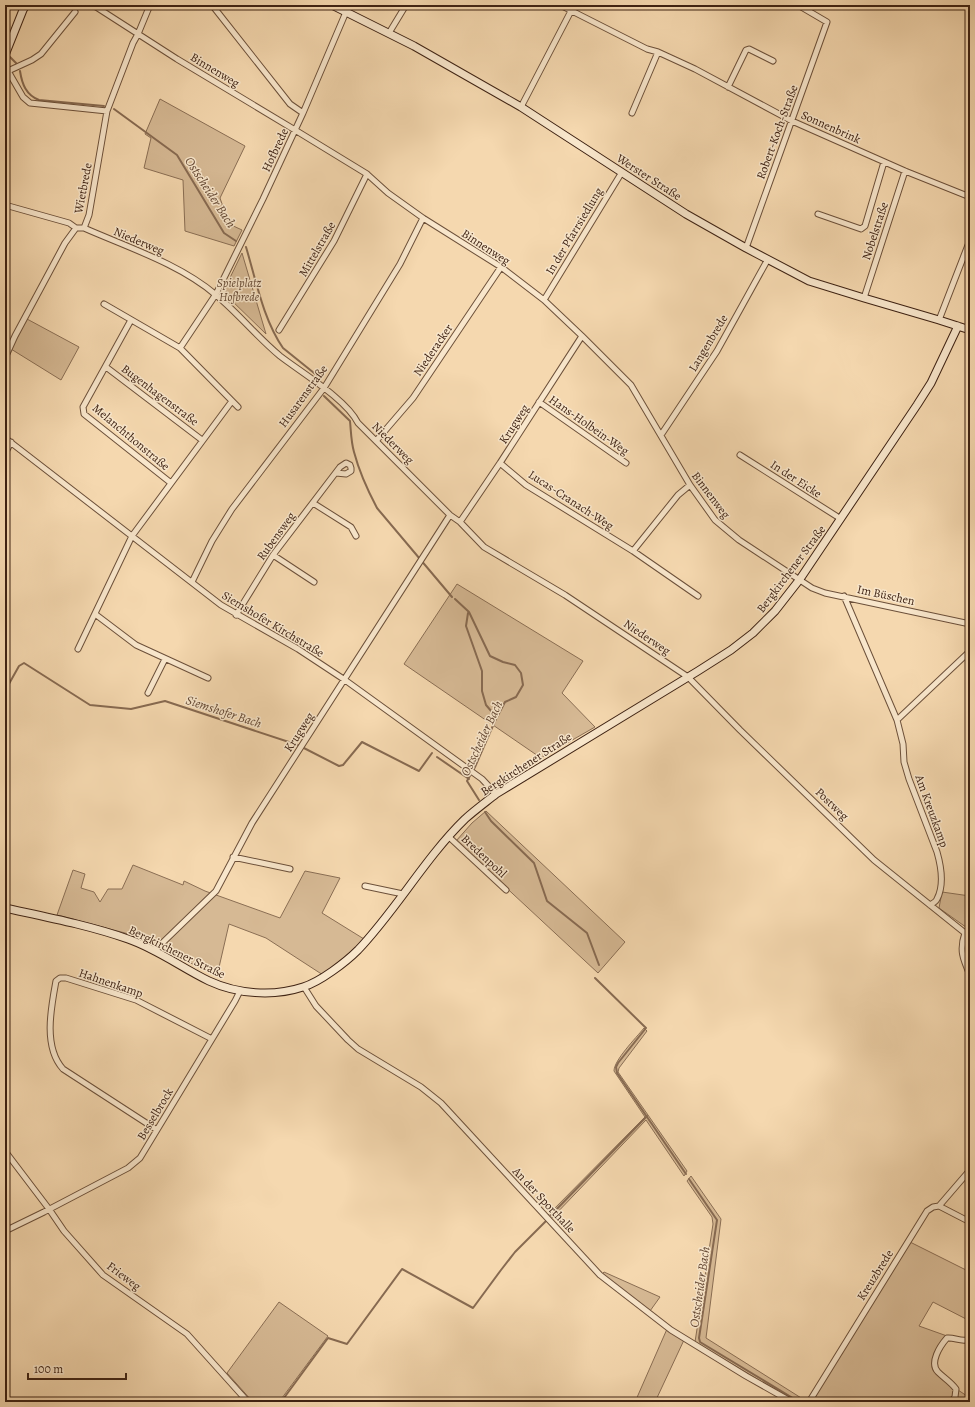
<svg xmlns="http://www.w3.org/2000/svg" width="975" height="1407" viewBox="0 0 975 1407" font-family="Alegreya,serif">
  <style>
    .green { fill: #d6b994; stroke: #8a6e54 }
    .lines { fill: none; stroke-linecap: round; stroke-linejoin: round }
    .stream { stroke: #876a51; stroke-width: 2 }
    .street-casing { stroke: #6c503a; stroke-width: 7 }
    .secondary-casing { stroke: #3e2213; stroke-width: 9 }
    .street { stroke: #f8e6cb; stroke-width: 5 }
    .secondary { stroke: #f8e6cb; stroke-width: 7 }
    .labels { text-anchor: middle; stroke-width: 3; stroke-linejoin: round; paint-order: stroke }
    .street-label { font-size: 12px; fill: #3e2213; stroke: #f8e6cb }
    .park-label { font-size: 12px; font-style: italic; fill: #644833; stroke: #f8e6cb }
    .water-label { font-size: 13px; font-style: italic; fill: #624632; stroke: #f8e6cb }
  </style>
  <rect width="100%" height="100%" fill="#f5d8af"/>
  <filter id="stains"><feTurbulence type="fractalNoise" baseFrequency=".005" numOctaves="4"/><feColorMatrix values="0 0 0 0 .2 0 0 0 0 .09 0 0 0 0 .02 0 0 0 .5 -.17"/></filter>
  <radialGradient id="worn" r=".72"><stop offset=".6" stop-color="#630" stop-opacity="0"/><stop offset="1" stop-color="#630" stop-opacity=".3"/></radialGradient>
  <path class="green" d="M 160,99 L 245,146 L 220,198 L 229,224 L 242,230 L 234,246 L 185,231 L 183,180 L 144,168 L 151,138 L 145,134 Z
    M 242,253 L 266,334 L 227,296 L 225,288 Z
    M 27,319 L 79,347 L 61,380 L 11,349 Z
    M 457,584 L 583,661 L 562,693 L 595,727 L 541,758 L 404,664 Z
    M 486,811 L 625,942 L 598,973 L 456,841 L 472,823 Z
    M 133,865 L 183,885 L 184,881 L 205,891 L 280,918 L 305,871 L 340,878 L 322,913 L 364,939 L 354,950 L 323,975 L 266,938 L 229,924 L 217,976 L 154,945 L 125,933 L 57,915 L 73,870 L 85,874 L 81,888 L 94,892 L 100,902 L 108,889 L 122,889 Z
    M 942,892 L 970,896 L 970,930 L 939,908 Z
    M 644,1028 L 647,1031 L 619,1068 L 618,1072 L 687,1171 L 684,1176 L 646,1120 L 551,1219 L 548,1215 L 645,1117 L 614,1071 C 614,1060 636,1038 644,1028 Z
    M 691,1176 L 721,1219 L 706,1338 L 806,1401 L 805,1402 L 796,1402 L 695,1342 L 713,1224 L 712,1217 L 687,1181 Z
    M 910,1242 L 970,1272 L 970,1321 L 933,1302 L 919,1326 L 947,1336 L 933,1366 L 952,1386 L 970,1398 L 970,1402 L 811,1402 Z
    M 604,1272 L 660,1297 L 650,1311 L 602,1274 Z
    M 279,1302 L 328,1336 L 279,1402 L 253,1402 L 227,1373 Z
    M 667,1329 L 684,1340 L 655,1402 L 635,1402 Z"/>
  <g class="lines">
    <path class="stream" d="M 10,57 L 16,63
      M 20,71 C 22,84 26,95 39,100 L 104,106
      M 114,109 L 177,155 L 224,233 L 236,241
      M 246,247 C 256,280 263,319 283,348 L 319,377
      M 324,396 L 350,421 C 351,431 351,442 354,452 C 359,471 368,491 377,508 L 452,597
      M 455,599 L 469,612 L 490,656 L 503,662 L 515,665 L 521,673 L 523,685 L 516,697 L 505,702 L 495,721 L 475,767 L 467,781 L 479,800
      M 468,613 L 466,626 L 482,671 L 482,691 L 486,705 L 492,712
      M 5,691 L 19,666 L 24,663 L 90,705 L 131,709 L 165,701 L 298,745 L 339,766 L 343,765 L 362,742 L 419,771 L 432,753
      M 437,757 L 469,779
      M 485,812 L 491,821 L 534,863 L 547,901 L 587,933 L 599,965
      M 595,978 L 646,1028 L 618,1063 L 616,1067 L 617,1073 L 686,1174
      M 689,1179 L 717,1220 L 699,1338 L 700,1342 L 796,1400
      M 551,1215 L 647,1116
      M 281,1402 L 328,1338 L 347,1344 L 402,1269 L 473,1308 L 501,1270 L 515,1252 L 547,1220"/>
    <g class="street-casing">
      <path id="street" d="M 93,5 L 177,59 L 295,130 L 367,174 L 388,193 L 423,218 L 501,267 L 544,300 L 582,336 L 631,385 L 690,485 L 715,520 L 739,540 L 812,588 L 825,593 L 970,624
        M 212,5 L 290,104 L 303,113
        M 560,5 L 647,49 L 658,52 L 695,69 L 792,121 L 905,171 L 970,197
        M 389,33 L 406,5
        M 6,71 L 8,71 L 32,60 L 41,54 L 75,12
        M 8,71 L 23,97 L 30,103 L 107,111
        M 728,87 L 746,50 L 749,49 L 773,61
        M 521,107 L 571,11
        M 632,113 L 658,52
        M 5,205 L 69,223 L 76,228
        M 818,214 L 861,229 L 865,226 L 884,162
        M 76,228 L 84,228 C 127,247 180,264 216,295 C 239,314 257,337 280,356 C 302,373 346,399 358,423 L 450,515 L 460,522 L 484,547 L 565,595 L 688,677 L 740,730 L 874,860 L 965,933 L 970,935
        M 84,228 L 89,215 L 107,111 L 133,43 L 138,34 L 150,5
        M 746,248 L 827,22 L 798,5
        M 864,298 L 905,171
        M 544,300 L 622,172
        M 104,304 L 180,348 L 238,407
        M 131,320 L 83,407 L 84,414 L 171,483
        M 939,320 L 970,240
        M 279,330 L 334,241 L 367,174
        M 180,348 L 216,294 L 263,199 L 303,113 L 346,12
        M 5,358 L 15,336 L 65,243 L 76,228
        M 106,367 L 202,440
        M 539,402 L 626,463
        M 661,435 L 717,351 L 768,259
        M 5,438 L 221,605 L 298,649 L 345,680 L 482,779 L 496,794
        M 376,441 L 413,398 L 501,267
        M 5,454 L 11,442
        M 740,455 L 841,519
        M 500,463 L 526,485 L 633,551 L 698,596
        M 313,503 L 351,527 L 356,536
        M 460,522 L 500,463 L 582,336
        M 633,551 L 678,495 L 690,485
        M 273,555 L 314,582
        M 192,582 L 212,541 L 232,509 L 324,388 L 400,264 L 423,218
        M 844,596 L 897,720 L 903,744 L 904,762 L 909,779 L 937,852 C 941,866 944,886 937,899 C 936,902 933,903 930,905
        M 95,614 L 136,645 L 208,678
        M 236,615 L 273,555 L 340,467 L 346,463 L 350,465 L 351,468 L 351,471 L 346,474 L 336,473
        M 78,649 L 132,536 L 232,401
        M 148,693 L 165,659
        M 897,720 L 970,651
        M 449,837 L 506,890
        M 233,857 L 290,869
        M 365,886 L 403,894
        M 965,933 C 959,950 963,959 970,975
        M 154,951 L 216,891 L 252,823 L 450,515
        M 304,987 L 316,1006 L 348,1040 L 358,1049 L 421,1087 L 441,1103 L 600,1275 L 671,1330 L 746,1376 L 792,1402
        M 157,1130 L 63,1069 C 43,1047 51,1008 56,981 L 60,978 L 66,978 L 136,1000 L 212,1039
        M 5,1151 L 49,1209 L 64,1231 L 103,1275 L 187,1334 L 248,1402
        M 939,1206 L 970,1222
        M 5,1231 L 44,1212 L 128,1168 L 140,1158 L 235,1001 L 240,991
        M 809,1402 L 927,1211 L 933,1207 L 939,1206 L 970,1170
        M 951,1402 L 955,1397 L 956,1389 C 951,1382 944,1378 938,1372 C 929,1363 940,1346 947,1338 C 955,1337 962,1343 970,1339"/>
    </g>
    <g class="secondary-casing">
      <path id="secondary" d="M 332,5 L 414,46 L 521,107 L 686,214 L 746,248 L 809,281 L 864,298 L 939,320 L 970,330
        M 5,55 L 23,10 L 26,5
        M 5,908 C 46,917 88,925 128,939 C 157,949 182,968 209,981 C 237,994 273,997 303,987 C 320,982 346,962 358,950 C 397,909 425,858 465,819 C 475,810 486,802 496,794 L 698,671 L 731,650 L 753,633 L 775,611 L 800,579 L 917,405 L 931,383 L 958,326"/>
    </g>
    <use href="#street" class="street"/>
    <use href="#secondary" class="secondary"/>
  </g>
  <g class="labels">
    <g class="street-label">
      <text transform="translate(215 70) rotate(31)" y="4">Binnenweg</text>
      <text transform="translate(831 127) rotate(24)" y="4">Sonnenbrink</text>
      <text transform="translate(777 132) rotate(-70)" y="4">Robert-Koch-Straße</text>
      <text transform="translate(275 150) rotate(-65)" y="4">Hofbrede</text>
      <text transform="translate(649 177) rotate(33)" y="4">Werster Straße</text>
      <text transform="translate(83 188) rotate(-79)" y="4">Wietbrede</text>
      <text transform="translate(574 231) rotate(-59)" y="4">In der Pfarrsiedlung</text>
      <text transform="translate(875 231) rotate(-72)" y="4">Nobelstraße</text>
      <text transform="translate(139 241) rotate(23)" y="4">Niederweg</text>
      <text transform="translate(486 247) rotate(33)" y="4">Binnenweg</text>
      <text transform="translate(317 249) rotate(-60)" y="4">Mittelstraße</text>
      <text transform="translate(708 343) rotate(-59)" y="4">Langenbrede</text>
      <text transform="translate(433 350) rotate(-56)" y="4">Niederacker</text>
      <text transform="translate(160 395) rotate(37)" y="4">Bugenhagenstraße</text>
      <text transform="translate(303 396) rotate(-54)" y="4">Husarenstraße</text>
      <text transform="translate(514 424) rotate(-57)" y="4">Krugweg</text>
      <text transform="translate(589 425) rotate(35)" y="4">Hans-Holbein-Weg</text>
      <text transform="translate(131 437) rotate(40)" y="4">Melanchthonstraße</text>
      <text transform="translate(393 443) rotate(45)" y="4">Niederweg</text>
      <text transform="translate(796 479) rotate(33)" y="4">In der Eicke</text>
      <text transform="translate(711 495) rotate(53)" y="4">Binnenweg</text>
      <text transform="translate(571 500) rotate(33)" y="4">Lucas-Cranach-Weg</text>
      <text transform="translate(276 536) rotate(-54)" y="4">Rubensweg</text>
      <text transform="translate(791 569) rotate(-53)" y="4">Bergkirchener Straße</text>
      <text transform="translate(886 595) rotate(12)" y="4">Im Büschen</text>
      <text transform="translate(273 624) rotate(31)" y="4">Siemshofer Kirchstraße</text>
      <text transform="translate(647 637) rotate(34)" y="4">Niederweg</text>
      <text transform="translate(299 732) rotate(-57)" y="4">Krugweg</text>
      <text transform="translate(526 764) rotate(-33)" y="4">Bergkirchener Straße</text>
      <text transform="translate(832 804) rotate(44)" y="4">Postweg</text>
      <text transform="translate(932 811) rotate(70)" y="4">Am Kreuzkamp</text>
      <text transform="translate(484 856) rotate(43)" y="4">Bredenpohl</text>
      <text transform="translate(177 952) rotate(26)" y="4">Bergkirchener Straße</text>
      <text transform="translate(111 983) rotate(19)" y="4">Hahnenkamp</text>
      <text transform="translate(155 1114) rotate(-59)" y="4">Besselbrock</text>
      <text transform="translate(544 1200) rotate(47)" y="4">An der Sporthalle</text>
      <text transform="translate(875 1275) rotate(-58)" y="4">Kreuzbrede</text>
      <text transform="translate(124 1276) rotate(37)" y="4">Frieweg</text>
    </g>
    <g class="park-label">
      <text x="239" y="287">Spielplatz<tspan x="239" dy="14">Hofbrede</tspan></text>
    </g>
    <g class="water-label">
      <text transform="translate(211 192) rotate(57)" y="5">Ostscheider Bach</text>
      <text transform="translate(224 711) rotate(18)" y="5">Siemshofer Bach</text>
      <text transform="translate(481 738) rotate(-65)" y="5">Ostscheider Bach</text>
      <text transform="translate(699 1287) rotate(-82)" y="5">Ostscheider Bach</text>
    </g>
  </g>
  <rect width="975" height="1407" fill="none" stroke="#f5d8af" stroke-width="20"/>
  <rect x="6" y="6" width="963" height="1395" fill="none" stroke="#3e2213" stroke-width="2"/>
  <rect x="10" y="10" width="955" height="1387" fill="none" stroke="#3e2213"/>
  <path d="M28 1373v6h98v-6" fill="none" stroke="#3e2213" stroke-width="2"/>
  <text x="34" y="1373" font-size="12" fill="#3e2213" stroke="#f8e6cb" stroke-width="3" paint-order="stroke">100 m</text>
  <rect width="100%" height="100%" filter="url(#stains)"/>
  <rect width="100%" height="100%" fill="url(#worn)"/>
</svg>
